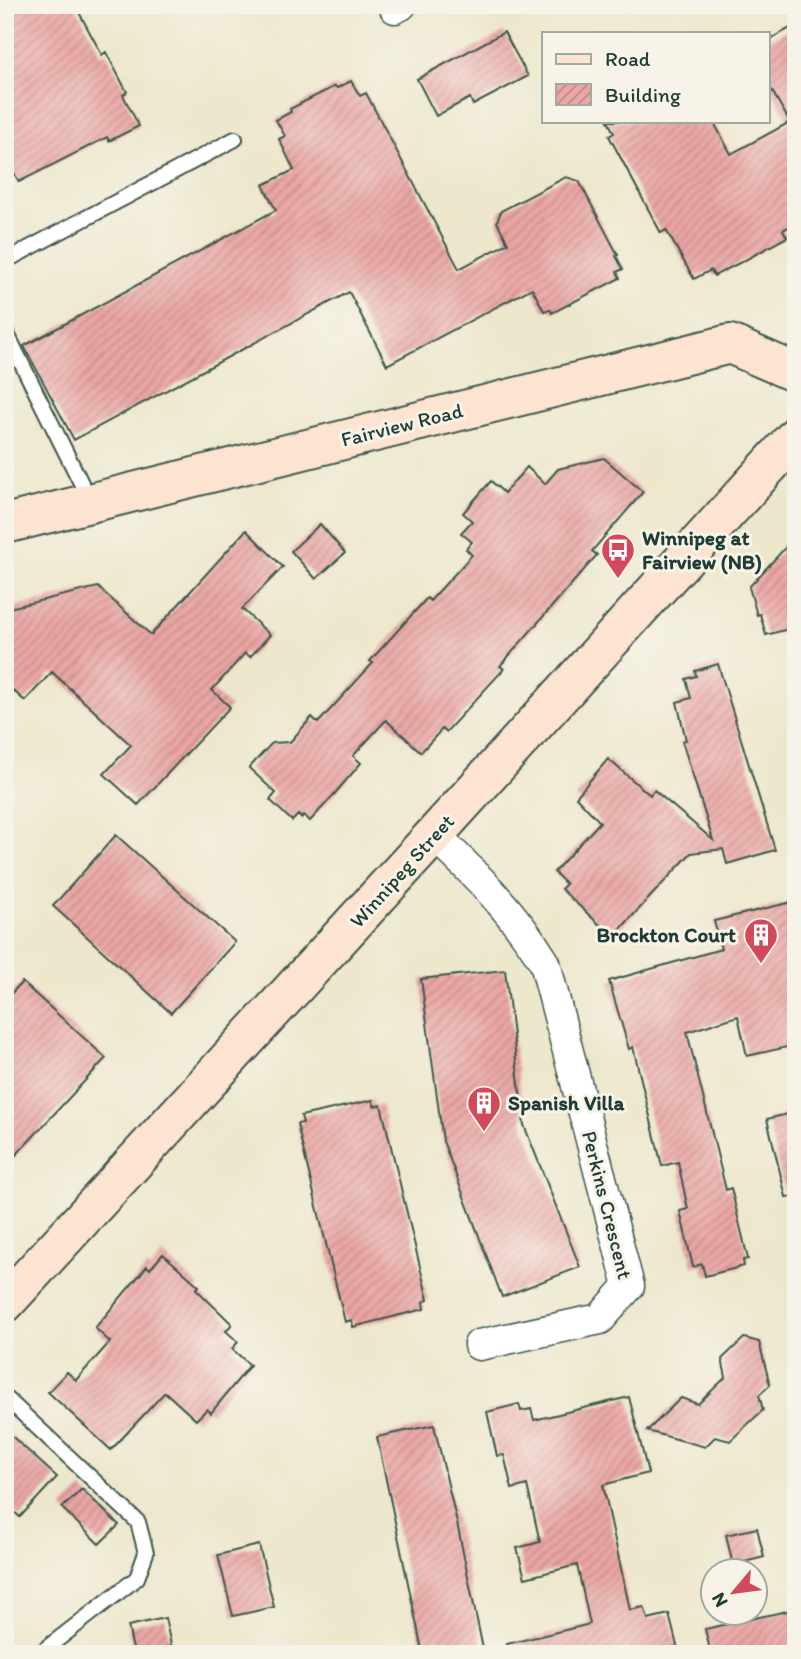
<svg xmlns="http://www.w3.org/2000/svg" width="801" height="1659" viewBox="0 0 801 1659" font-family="Itim,sans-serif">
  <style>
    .building { fill: url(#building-hatch) }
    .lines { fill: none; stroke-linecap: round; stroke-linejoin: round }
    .lane-casing { stroke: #3e564b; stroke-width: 18 }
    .street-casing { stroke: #3e564b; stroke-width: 33 }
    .secondary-casing { stroke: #3e564b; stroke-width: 42 }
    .lane { stroke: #fff; stroke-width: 14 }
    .street { stroke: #fff; stroke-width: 30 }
    .secondary { stroke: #fde4d1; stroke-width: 38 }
    .labels { text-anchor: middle; stroke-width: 6; stroke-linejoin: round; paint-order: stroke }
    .street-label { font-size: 21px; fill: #1f3d34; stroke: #f7f3e8 }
    .poi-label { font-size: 21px; font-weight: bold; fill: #1f3d34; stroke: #f7f3e8; text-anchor: start }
  </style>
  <defs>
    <pattern id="building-hatch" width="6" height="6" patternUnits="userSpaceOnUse" patternTransform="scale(1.75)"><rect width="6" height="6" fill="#eba6a4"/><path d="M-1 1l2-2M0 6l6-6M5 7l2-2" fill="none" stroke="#be8886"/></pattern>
  </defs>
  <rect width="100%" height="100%" fill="#f7f3e8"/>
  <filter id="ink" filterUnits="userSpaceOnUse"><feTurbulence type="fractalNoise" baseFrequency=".0143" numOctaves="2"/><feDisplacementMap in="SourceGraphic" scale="14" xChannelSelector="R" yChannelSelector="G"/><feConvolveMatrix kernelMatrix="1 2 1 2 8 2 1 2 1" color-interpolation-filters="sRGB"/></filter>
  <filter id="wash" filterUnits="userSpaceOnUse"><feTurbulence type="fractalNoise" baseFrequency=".00686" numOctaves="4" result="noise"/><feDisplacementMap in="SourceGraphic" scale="28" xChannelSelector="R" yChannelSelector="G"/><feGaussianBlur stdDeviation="1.57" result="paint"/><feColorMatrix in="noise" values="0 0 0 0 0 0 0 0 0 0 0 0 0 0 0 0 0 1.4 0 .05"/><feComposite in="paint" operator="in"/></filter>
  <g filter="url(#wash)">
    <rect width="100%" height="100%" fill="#ede7cc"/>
    <g id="blocks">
      <path class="building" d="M 5,5 L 75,5 L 102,55 L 106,52 L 127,92 L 123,95 L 139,126 L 109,141 L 107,137 L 19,182 L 5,156 Z
        M 796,25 L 796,223 L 783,230 L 787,237 L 747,259 L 714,276 L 711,270 L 694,279 L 666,230 L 661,233 L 609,136 L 614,133 L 608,121 L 713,121 L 731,154 L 790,122 L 768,84 L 768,40 Z
        M 504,32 L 528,76 L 473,105 L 470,98 L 436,116 L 417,79 Z
        M 351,81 L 360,96 L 366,93 L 459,269 L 508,243 L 497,222 L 501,211 L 566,177 L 579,181 L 618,255 L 616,256 L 623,269 L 617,272 L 620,278 L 552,313 L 550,309 L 544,311 L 532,288 L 387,365 L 349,292 L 74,440 L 24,346 L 276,210 L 263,185 L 294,170 L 279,139 L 285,136 L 276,120 L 291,112 L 290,109 L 335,86 L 337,88 Z
        M 604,458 L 643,492 L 592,551 L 597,555 L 500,666 L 504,669 L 446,732 L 442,729 L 421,752 L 386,720 L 353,756 L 361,763 L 331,798 L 310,821 L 304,815 L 301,818 L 298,815 L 292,821 L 270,800 L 276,793 L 249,768 L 272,743 L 290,742 L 312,717 L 318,723 L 373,663 L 370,661 L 427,598 L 430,601 L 472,555 L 466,549 L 472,542 L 461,533 L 472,521 L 463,513 L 491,481 L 504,493 L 527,467 L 545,484 L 558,469 Z
        M 320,524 L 345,553 L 316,579 L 291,551 Z
        M 246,530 L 283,567 L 242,609 L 270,635 L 250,657 L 245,653 L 212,690 L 230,707 L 138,805 L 104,774 L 131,745 L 52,672 L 25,701 L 5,683 L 5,609 L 98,587 L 151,635 Z
        M 796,536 L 796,627 L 766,635 L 760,614 L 757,615 L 749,587 Z
        M 718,664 L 775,850 L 727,864 L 723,849 L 691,853 L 613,937 L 561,889 L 566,884 L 554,872 L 600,822 L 576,797 L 608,759 L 650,795 L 654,790 L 713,840 L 682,741 L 686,740 L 677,702 L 691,698 L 686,679 L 696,676 L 695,671 Z
        M 116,835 L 235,942 L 171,1013 L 53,906 Z
        M 796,901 L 796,1045 L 747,1056 L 738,1016 L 687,1032 L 726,1190 L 731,1188 L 748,1259 L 743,1260 L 744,1266 L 705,1276 L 702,1264 L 693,1267 L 680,1211 L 688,1209 L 678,1162 L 662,1166 L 633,1047 L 629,1049 L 609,981 L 721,949 L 714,921 Z
        M 505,970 L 524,1125 L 580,1267 L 502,1297 L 443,1141 L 421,979 Z
        M 22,982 L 106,1058 L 5,1167 L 5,1000 Z
        M 373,1100 L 374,1106 L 381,1105 L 428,1300 L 423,1302 L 424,1309 L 353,1327 L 352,1320 L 345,1322 L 297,1124 L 303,1123 L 301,1116 Z
        M 796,1112 L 796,1196 L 786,1197 L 767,1119 Z
        M 163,1254 L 199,1286 L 196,1289 L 232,1324 L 226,1331 L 238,1342 L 232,1349 L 250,1365 L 211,1413 L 207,1409 L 196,1420 L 165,1392 L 111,1450 L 48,1392 L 67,1372 L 76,1380 L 110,1342 L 95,1328 L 147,1266 L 150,1269 Z
        M 744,1338 L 759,1342 L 770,1385 L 759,1395 L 763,1410 L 730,1441 L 715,1437 L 705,1447 L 647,1431 L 681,1398 L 698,1404 L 726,1377 L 722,1359 Z
        M 629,1397 L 648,1473 L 603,1485 L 630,1610 L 644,1607 L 648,1619 L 669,1614 L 678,1650 L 665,1654 L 508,1654 L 507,1644 L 590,1624 L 577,1565 L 525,1578 L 517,1548 L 540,1542 L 527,1485 L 512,1489 L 504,1455 L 497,1456 L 487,1412 L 519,1404 L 521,1411 L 531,1409 L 534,1420 Z
        M 434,1425 L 457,1523 L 484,1654 L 423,1654 L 377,1437 Z
        M 5,1430 L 57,1477 L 20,1517 L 5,1504 Z
        M 82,1489 L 119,1525 L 99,1544 L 62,1508 Z
        M 757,1528 L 764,1557 L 733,1565 L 726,1535 Z
        M 259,1545 L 274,1607 L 233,1616 L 218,1555 Z
        M 796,1609 L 796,1654 L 711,1654 L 705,1629 Z
        M 165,1618 L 173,1654 L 134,1654 L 128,1626 Z"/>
    </g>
  </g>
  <g filter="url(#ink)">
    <use href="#blocks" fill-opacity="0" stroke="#3e564b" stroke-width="2"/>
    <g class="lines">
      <g class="lane-casing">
        <path id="lane" d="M 5,261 L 235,139
          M 5,330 L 90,501
          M 5,1397 L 138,1522 L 146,1553 L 137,1578 L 39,1654"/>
      </g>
      <g class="street-casing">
        <path id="street" d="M 395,8 L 401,5
          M 434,835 C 475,873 516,915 545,963 L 629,1286 L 600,1319 L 479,1345"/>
      </g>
      <g class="secondary-casing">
        <path id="secondary" d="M 5,524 L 730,344 L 796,373
          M 5,1303 L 434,835 L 796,436"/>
      </g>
      <use href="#lane" class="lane"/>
      <use href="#street" class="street"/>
      <use href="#secondary" class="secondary"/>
    </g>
  </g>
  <defs>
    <g id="bus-pin" transform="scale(1.75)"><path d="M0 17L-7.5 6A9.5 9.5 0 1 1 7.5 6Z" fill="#d1495b" stroke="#f7f3e8"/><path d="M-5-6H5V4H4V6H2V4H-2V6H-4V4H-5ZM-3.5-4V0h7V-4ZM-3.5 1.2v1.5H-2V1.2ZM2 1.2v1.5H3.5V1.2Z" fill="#fff"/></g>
    <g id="building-pin" transform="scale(1.75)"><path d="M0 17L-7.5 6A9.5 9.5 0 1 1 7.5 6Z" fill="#d1495b" stroke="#f7f3e8"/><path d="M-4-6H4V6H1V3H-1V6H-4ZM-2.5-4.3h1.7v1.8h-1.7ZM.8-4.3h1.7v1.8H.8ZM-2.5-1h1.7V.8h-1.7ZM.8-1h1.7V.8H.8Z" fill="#fff"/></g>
  </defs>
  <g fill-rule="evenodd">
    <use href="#bus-pin" x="618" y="550"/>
    <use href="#building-pin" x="761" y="935"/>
    <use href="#building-pin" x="484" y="1103"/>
  </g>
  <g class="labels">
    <g class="street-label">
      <text transform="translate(402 425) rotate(-14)" y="7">Fairview Road</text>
      <text transform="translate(402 871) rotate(-48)" y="7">Winnipeg Street</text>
      <text transform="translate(607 1205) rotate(76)" y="7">Perkins Crescent</text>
    </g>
    <g class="poi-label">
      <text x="642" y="545">Winnipeg at<tspan x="642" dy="24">Fairview (NB)</tspan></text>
      <text x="736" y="942" text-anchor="end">Brockton Court</text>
      <text x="508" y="1110">Spanish Villa</text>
    </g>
  </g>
  <rect width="801" height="1659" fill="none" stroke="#f7f3e8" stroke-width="28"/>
  <rect x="542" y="32" width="228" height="91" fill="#f7f3e8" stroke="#a1aaa0" stroke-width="2"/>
  <rect x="556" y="54" width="35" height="10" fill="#fde4d1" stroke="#a1aaa0" stroke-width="2"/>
  <text x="605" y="66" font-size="21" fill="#1f3d34">Road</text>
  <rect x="556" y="84" width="35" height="21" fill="url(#building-hatch)" stroke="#a1aaa0" stroke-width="2"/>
  <text x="605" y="102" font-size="21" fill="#1f3d34">Building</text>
  <g transform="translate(734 1592) rotate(241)"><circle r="33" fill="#f7f3e8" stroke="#a1aaa0" stroke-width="2"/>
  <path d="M0-5L12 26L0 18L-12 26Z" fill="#d1495b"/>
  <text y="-10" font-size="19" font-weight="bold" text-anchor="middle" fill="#1f3d34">N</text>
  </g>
</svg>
